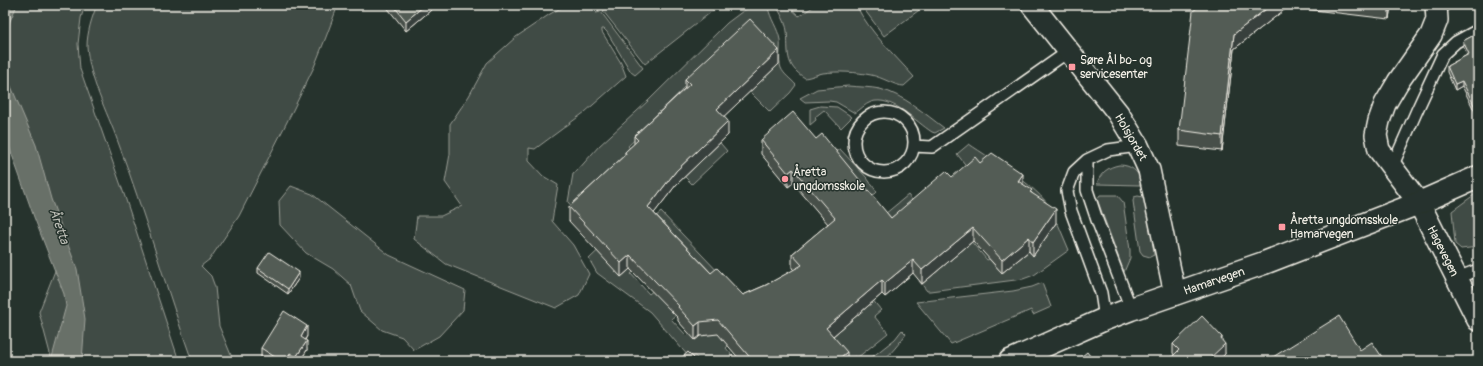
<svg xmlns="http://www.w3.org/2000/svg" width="1483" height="366" viewBox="0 0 1483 366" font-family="Pangolin,sans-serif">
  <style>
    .green { fill: #414b45; stroke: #9a9e96 }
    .water { fill: #676f68; stroke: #9fa39b }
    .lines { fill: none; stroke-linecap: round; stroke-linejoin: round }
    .lane-casing { stroke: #f4f1e8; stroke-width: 14 }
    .street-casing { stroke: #f4f1e8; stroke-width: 24 }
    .primary-casing { stroke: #f4f1e8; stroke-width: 25 }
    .lane { stroke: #26332d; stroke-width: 11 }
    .street { stroke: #26332d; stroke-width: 21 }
    .primary { stroke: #26332d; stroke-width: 22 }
    .wall { fill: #474f49; stroke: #f4f1e8 }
    .shaded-wall { fill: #39403c; stroke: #f4f1e8 }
    .building { fill: #525c55; stroke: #f4f1e8 }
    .poi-dot { fill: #ff9aa2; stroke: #26332d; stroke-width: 1.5 }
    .labels { text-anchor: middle; stroke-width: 3; stroke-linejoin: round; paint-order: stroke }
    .poi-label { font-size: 12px; fill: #f4f1e8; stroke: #26332d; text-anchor: start }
    .street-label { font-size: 12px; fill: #f4f1e8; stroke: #26332d }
    .water-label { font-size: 13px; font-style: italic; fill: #bcbdb5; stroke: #26332d }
  </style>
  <rect width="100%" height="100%" fill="#26332d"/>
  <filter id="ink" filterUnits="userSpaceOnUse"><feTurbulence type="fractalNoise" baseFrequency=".025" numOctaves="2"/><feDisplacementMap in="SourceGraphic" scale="8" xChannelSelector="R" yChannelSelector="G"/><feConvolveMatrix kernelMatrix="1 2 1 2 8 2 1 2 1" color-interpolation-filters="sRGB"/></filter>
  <g filter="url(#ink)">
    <path class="green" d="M 5,5 L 85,5 L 81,18 L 78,44 L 80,69 L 125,197 L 179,361 L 52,361 L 39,312 L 65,245 L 5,108 Z
      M 97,5 L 338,5 L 326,37 L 314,67 L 292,112 L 239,216 L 210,259 L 201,266 L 211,276 L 215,287 L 219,326 L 231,355 L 231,361 L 192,361 C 166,288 145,214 118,142 C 107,111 89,79 87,46 C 87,33 92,17 97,5 Z
      M 566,5 L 604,5 L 596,13 L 601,12 L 643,68 L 635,75 L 631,72 L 607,32 L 604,29 L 602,29 L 602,32 L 621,63 L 626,76 L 585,112 L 535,149 L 529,148 L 529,161 L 543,176 L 558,185 L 552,221 L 573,245 L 589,274 L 579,295 L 556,308 L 446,264 L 414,239 L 417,216 L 441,216 L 462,206 L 445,182 L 450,154 L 450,124 L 469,96 L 487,63 L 516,37 L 550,14 Z
      M 610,5 L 720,5 L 645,64 L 603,11 Z
      M 754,5 L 768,5 L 768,7 C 770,19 778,28 780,40 C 781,49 778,60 781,68 C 784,75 791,79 796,85 L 790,93 L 770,112 L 747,89 L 752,23 L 681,90 L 684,94 L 628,146 L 633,152 L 573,208 L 568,202 L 573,174 L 577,171 L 599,146 L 648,101 L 727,23 L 743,11 Z
      M 776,5 L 787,5 L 799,16 L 816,5 L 856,5 C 870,33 894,54 914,77 L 904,86 C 895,86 882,77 871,75 C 856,72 838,71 823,73 C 817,74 812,77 805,78 C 784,65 789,53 787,31 C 786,22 780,13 776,5 Z
      M 861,5 L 926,5 L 884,36 Z
      M 848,86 C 859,87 870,87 880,89 C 904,95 925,114 944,128 L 935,133 L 932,132 C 916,122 892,95 871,102 C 865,104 860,110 855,113 L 836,102 L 829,101 L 805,102 L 800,98 L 817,89 Z
      M 820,106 L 837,107 L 852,117 L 841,128 L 824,110 L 815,117 L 816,120 L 810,125 L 810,109 Z
      M 716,138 L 727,151 L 692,184 L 680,172 Z
      M 969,144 C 992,160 1037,185 1051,209 C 1052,212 1052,217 1053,221 L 1058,224 L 1069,250 L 1034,275 L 1023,279 L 930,291 L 927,291 L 919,281 L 969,239 L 987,260 L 989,259 L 1000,271 L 1026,249 L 1031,254 L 1052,221 L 968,168 L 957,154 Z
      M 840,149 L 867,178 L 877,192 L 875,194 L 869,196 L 830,154 Z
      M 1119,165 C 1131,165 1138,171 1142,182 L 1140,185 L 1097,184 C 1100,173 1108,167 1119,165 Z
      M 291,186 L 312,194 L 389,255 L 465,290 L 463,310 L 439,336 L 414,350 L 402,337 L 382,330 L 360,311 L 351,285 L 333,269 L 306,253 L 280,225 L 279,201 Z
      M 1478,192 L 1478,247 L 1461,249 L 1455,244 L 1452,211 Z
      M 908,195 L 912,200 L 888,229 L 868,228 Z
      M 1100,195 L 1117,195 L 1123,202 L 1130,250 L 1130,258 L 1124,272 L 1097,199 Z
      M 1138,196 L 1147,198 L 1152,233 L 1154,255 L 1150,257 L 1143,255 L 1140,251 L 1133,201 L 1134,197 Z
      M 661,212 L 722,276 L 715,283 L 647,224 Z
      M 610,239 L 637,268 L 631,274 L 649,294 L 655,289 L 678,313 L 671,319 L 687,336 L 696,328 L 721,330 L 731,343 L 726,348 L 737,361 L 699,361 L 695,356 L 689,357 L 650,312 L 597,273 L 589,259 Z
      M 1042,283 L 1051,307 L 1033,315 L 1031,310 L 951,344 L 916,302 L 1013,291 L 1032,287 Z
      M 871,298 L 881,310 L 874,316 L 888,333 L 857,358 L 855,356 L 849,361 L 840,361 L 822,340 Z
      M 902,330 L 906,334 C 901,341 888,358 881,361 C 877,362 871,361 867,361 L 895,339 Z"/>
    <path class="water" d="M 5,5 L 17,5 L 10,21 L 5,40 Z
      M 5,57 L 6,66 L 10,84 L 36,145 L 51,199 L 77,269 L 85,319 L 82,361 L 51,361 L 66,306 L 64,294 L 34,217 L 5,135 Z"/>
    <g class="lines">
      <g class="lane-casing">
        <path id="lane" d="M854 142a30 30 0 1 1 60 0a30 30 0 1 1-60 0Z
          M 914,146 L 932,147 L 1069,51
          M 1087,160 L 1087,190 L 1097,220 L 1131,309
          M 1392,167 L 1418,108 L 1443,54 L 1456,42 L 1478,30
          M 1457,278 L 1478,270
          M 1105,319 L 1101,293 L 1071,211 L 1067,191 L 1074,172 L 1087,160 L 1108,150 L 1138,146"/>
      </g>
      <g class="street-casing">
        <path id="street" d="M 1032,5 L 1118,113 L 1138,146 L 1149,170 L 1175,294
          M 1436,5 L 1437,20 L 1431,35 L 1398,82 L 1385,104 L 1379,121 L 1376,135 L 1379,150 L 1419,203 L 1478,320"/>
      </g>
      <g class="primary-casing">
        <path id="primary" d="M 1010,361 L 1105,319 L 1131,309 L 1264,263 L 1419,203 L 1478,177"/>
      </g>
      <use href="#lane" class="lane"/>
      <use href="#street" class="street"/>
      <use href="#primary" class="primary"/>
    </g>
    <path class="wall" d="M 385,5 L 437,5 L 406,31 Z
      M 1201,5 L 1391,5 L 1389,19 L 1288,7 L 1234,49 L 1222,151 L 1179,146 L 1179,130 Z
      M 1478,33 L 1478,118 L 1462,86 L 1455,90 L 1447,72 L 1447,66 L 1467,55 L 1463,46 L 1463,41 Z
      M 779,64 L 724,116 L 728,135 L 676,185 L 654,213 L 711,273 L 743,295 L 766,285 L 794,270 L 792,268 L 792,254 L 828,224 L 793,183 L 788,187 L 761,154 L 761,140 L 816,139 L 891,218 L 952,177 L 980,163 L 1023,184 L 1032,193 L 1056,223 L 1033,256 L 1029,251 L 1002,273 L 973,241 L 922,284 L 913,273 L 885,297 L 882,294 L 833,336 L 847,361 L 741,361 L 718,334 L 700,336 L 695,340 L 678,321 L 678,318 L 630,269 L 621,277 L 569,221 L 569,207 L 625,155 L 625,152 L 634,144 L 634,136 L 685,88 L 685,79 Z
      M 258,268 L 299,278 L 288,294 L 258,273 Z
      M 307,336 L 305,340 L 307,350 L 300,361 L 266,361 L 261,358 L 261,348 Z
      M 1222,341 L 1225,354 L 1218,361 L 1172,361 L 1172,357 L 1174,355 L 1173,353 L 1173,344 Z"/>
    <path class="shaded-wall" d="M 425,5 L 437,5 L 406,31 L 406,21 Z
      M 1271,5 L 1288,5 L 1288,7 L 1234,49 L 1222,151 L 1222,136 L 1234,34 Z
      M 1389,5 L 1391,5 L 1389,19 Z
      M 779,50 L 779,64 L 717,123 L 717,109 Z
      M 1462,81 L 1462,86 L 1455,90 L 1455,84 Z
      M 728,121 L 728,135 L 676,185 L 648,221 L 648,207 L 676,171 Z
      M 793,169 L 793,183 L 788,187 L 788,173 Z
      M 1023,174 L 1023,188 L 1018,181 Z
      M 1056,209 L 1056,223 L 1033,256 L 1033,242 Z
      M 973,228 L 973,241 L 922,284 L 922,270 Z
      M 1029,237 L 1029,251 L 1002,273 L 1002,260 Z
      M 630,255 L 630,269 L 621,277 L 621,263 Z
      M 913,260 L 913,273 L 885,297 L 885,283 Z
      M 299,272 L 299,278 L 288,294 L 288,289 Z
      M 882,280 L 882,294 L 826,342 L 826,328 Z
      M 700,322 L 700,336 L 695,340 L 695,326 Z
      M 307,326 L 307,336 L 301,347 L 301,337 Z
      M 1222,337 L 1222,347 L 1225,344 L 1225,354 L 1218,361 L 1207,361 L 1221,339 Z
      M 307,341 L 307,350 L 300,361 L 296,361 L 296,357 Z
      M 847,352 L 847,361 L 836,361 Z
      M 290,353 L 290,361 L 285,361 Z
      M 817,357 L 817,361 L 812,361 Z
      M 1382,357 L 1382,361 L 1376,361 Z"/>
    <path class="building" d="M 393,5 L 425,5 L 406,21 Z
      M 1201,5 L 1271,5 L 1234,34 L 1222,136 L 1179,130 L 1193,11 Z
      M 750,19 L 779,50 L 717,109 L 728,121 L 676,171 L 648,207 L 711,273 L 717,268 L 743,295 L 766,285 L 802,265 L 792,254 L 835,218 L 793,169 L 788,173 L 761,140 L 793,112 L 816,139 L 822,134 L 891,218 L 946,171 L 952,177 L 975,157 L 980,163 L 992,153 L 1023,174 L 1018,181 L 1032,190 L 1030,192 L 1056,209 L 1033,242 L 1029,237 L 1002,260 L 973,228 L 922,270 L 913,260 L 885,283 L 882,280 L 826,328 L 847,352 L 836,361 L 820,361 L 817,357 L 812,361 L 789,361 L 787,358 L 783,361 L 753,361 L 718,320 L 700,322 L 695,326 L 678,307 L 679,306 L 630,255 L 621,263 L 569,207 L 626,154 L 625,152 L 638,140 L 634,136 L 690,84 L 685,79 Z
      M 1478,33 L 1478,113 L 1462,81 L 1455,84 L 1447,66 L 1469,54 L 1463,41 Z
      M 269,252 L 299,272 L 288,289 L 258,268 Z
      M 284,311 L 307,326 L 301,337 L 307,341 L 296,357 L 290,353 L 285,361 L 281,361 L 261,348 Z
      M 1202,316 L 1222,337 L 1221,339 L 1225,344 L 1207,361 L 1176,361 L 1172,357 L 1179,350 L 1173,344 Z
      M 1339,316 L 1360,350 L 1372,342 L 1382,357 L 1376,361 L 1276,361 L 1273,357 Z
      M 688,352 L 697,361 L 678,361 Z
      M 1087,352 L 1094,361 L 1076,361 Z"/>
  </g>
  <g class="poi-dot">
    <rect x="1068" y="63" width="8" height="8" rx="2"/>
    <circle cx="785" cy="179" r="4"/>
    <rect x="1278" y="223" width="8" height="8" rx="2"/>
  </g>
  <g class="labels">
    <g class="poi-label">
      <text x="1080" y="64">Søre Ål bo- og<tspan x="1080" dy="14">servicesenter</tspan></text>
      <text x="793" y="176">Åretta<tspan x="793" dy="14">ungdomsskole</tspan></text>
      <text x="1290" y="224">Åretta ungdomsskole<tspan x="1290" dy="14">Hamarvegen</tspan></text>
    </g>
    <g class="street-label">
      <text transform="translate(1131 137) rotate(60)" y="4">Holsjordet</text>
      <text transform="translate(1443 251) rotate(63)" y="4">Hagevegen</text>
      <text transform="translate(1214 281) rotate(-19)" y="4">Hamarvegen</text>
    </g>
    <g class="water-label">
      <text transform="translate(60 226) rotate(71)" y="5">Åretta</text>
    </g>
  </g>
  <rect width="1483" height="366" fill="none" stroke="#26332d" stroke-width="20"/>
  <rect x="10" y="10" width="1463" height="346" fill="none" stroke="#f4f1e8" stroke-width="1.5" filter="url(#ink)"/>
</svg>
